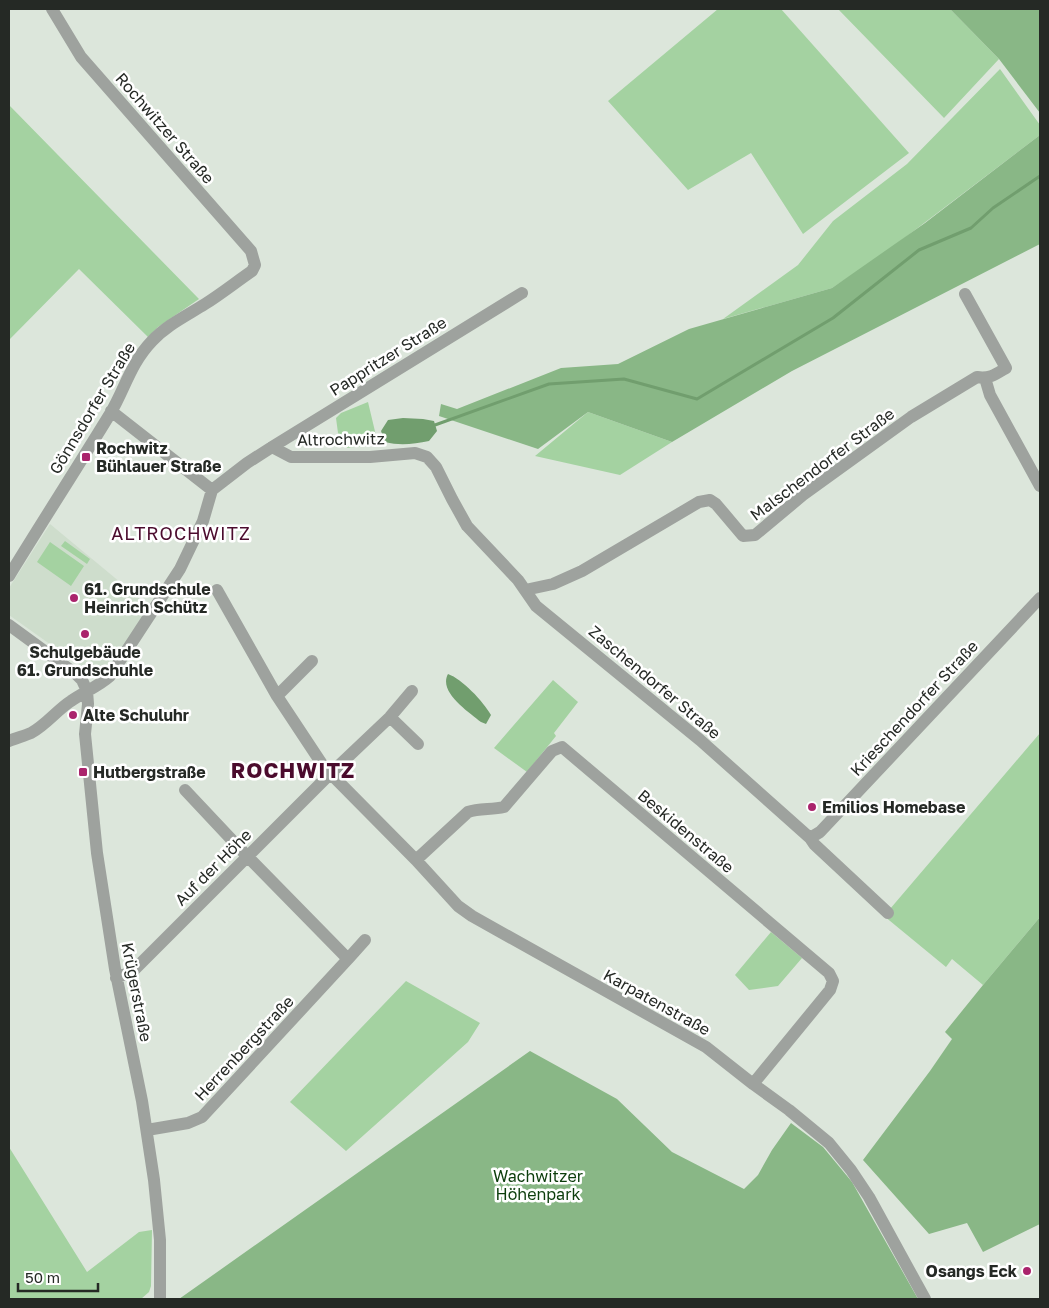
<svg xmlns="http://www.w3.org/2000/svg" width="1049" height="1308" viewBox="0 0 1049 1308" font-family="'Golos Text',sans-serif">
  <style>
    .built { fill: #ceddcc }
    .green { fill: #a4d2a1 }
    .forest { fill: #89b786 }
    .water { fill: #719e6e }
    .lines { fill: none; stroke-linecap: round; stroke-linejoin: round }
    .stream { stroke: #719e6e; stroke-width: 3 }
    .minor { stroke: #9ea29e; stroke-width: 12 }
    .poi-dot { fill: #aa246c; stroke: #fff; stroke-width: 2 }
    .labels { text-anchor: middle; stroke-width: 5; stroke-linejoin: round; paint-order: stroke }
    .street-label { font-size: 16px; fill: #252925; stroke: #fff }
    .poi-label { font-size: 16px; font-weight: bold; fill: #252925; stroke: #fff; text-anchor: start }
    .park-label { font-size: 16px; fill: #0c3d0c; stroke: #fff }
    .neighbourhood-label { font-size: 18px; letter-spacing: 1px; fill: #4b0b2d; stroke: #fff }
    .district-label { font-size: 21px; font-weight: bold; letter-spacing: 1px; fill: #4b0b2d; stroke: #fff }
  </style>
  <rect width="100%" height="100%" fill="#dce6db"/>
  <path class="built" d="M 50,524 L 150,607 L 108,672 L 99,679 L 9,615 L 9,588 Z"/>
  <path class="green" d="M 718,9 L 781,9 L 909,153 L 803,234 L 751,153 L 688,190 L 608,101 Z
    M 838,9 L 950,9 L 999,59 L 944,118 Z
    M 1000,69 L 1040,125 L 1040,135 L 882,255 L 832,288 L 723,319 L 798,265 L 833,221 L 907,164 Z
    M 9,105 L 199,299 L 158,327 L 148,337 L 79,269 L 9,340 Z
    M 368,402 L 378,444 L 347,448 L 338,433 L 336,418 L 341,413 Z
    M 588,412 L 672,442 L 620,475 L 535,456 Z
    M 65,541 L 90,559 L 87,564 L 61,546 Z
    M 50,542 L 84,566 L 71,586 L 37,562 Z
    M 553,680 L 578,702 L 554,733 L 556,736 L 527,772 L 494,748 Z
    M 1040,733 L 1040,917 L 983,985 L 952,959 L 946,967 L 884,916 Z
    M 771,932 L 802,958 L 778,986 L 749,990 L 735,975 Z
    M 406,981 L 480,1023 L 468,1042 L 346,1151 L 290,1102 Z
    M 9,1147 L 87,1272 L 139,1232 L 152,1230 L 151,1286 L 149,1292 L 141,1299 L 9,1299 Z"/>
  <path class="forest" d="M 950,9 L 1040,9 L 1040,113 L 999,59 Z
    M 1040,135 L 1040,244 L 792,371 L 672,442 L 588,412 L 538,449 L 439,416 L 441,404 L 457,409 L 561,368 L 618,364 L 689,329 L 832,288 L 925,223 Z
    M 1040,917 L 1040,1224 L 983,1252 L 967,1223 L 929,1234 L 863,1160 L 930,1071 L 952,1039 L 945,1032 L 983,985 Z
    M 530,1051 L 617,1099 L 672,1152 L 744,1189 L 758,1175 L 772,1150 L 791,1123 L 823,1147 L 852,1182 L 918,1299 L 179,1299 Z"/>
  <path class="water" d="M 403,418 L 423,419 L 434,421 L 437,431 L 429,441 C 414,444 400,446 385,442 L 381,431 L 388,420 Z
    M 448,674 C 462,679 483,701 491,715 L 486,724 L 481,722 C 469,712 438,692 448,674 Z"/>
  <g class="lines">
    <path class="stream" d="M 435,425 L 549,384 L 624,379 L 697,399 L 833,318 L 919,250 L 971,228 L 993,208 L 1040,176"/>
    <path class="minor" d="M 985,378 L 990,395 L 1040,486
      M 111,411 L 212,490
      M 272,447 L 291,457 L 370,457 L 415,453 L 427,457 L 436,467 L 452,499 L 467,526 L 518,580 L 536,606 L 700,740 L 810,838 L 814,844 L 888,913
      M 9,576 C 42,522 77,468 110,414 C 125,389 130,364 152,341 C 167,325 186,316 205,304 C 221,294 236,282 252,271 L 255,265 L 251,251 L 81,57 L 52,9
      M 217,590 L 277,696 L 324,767 L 416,860 L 458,906 L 472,916 L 706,1047 L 753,1084 L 789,1110 L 829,1143 L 851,1170 L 869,1197 L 925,1299
      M 525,590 L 553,584 L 582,571 L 699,502 L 710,500 L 716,504 L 743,536 L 755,535 L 803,495 L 911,417 L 977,377 C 990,379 996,374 1006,368 L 965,294
      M 9,625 L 76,674 L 82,680 L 87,691 L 88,704 L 85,734 L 97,853 L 115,969 L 142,1101 L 154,1180 L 160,1240 L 160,1299
      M 277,696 L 312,661
      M 390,717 L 418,744
      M 9,741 C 16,738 24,736 31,733 C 46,725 57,710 71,701 C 84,692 99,686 110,676 L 180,569 L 203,521 L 212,490 L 247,463 L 272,447 L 522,293
      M 810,838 L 820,832 L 1040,598
      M 416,860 L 468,812 C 479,808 492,810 504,807 L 552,751 L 562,747 L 829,973 L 833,981 L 830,990 L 753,1084
      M 348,959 L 365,940
      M 116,978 L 133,971 L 330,774 L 390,717 L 412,691
      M 147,1130 L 188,1123 L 202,1117 L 348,959 L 247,856 L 185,790"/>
  </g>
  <g class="poi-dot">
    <rect x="81" y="452" width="10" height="10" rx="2.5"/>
    <circle cx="74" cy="598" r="5"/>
    <circle cx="85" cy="634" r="5"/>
    <circle cx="73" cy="715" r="5"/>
    <rect x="78" y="767" width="10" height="10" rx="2.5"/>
    <circle cx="812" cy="807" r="5"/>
    <circle cx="1027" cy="1271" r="5"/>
  </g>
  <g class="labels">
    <g class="street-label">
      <text transform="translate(165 128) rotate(49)" y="6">Rochwitzer Straße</text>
      <text transform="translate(388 356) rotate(-32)" y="6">Pappritzer Straße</text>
      <text transform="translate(92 408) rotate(-59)" y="6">Gönnsdorfer Straße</text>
      <text transform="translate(341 439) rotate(-1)" y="6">Altrochwitz</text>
      <text transform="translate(822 464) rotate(-37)" y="6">Malschendorfer Straße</text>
      <text transform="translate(655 682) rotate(40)" y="6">Zaschendorfer Straße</text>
      <text transform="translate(914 708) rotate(-47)" y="6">Krieschendorfer Straße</text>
      <text transform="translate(686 831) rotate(40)" y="6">Beskidenstraße</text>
      <text transform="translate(213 867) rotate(-45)" y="6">Auf der Höhe</text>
      <text transform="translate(137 992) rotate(79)" y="6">Krügerstraße</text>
      <text transform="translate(657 1002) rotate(29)" y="6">Karpatenstraße</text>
      <text transform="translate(244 1048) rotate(-47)" y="6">Herrenbergstraße</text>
    </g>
    <g class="poi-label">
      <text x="96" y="454">Rochwitz<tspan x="96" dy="18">Bühlauer Straße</tspan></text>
      <text x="84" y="595">61. Grundschule<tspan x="84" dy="18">Heinrich Schütz</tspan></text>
      <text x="85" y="658" text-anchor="middle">Schulgebäude<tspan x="85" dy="18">61. Grundschuhle</tspan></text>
      <text x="83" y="721">Alte Schuluhr</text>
      <text x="93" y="778">Hutbergstraße</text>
      <text x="822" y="813">Emilios Homebase</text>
      <text x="1017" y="1277" text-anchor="end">Osangs Eck</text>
    </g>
    <g class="park-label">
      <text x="538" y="1182">Wachwitzer<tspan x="538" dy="18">Höhenpark</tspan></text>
    </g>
    <g class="neighbourhood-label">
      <text x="181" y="540">ALTROCHWITZ</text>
    </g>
    <g class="district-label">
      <text x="293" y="778">ROCHWITZ</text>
    </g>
  </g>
  <rect width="1049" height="1308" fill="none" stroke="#252925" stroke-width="20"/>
  <path d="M18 1283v8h80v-8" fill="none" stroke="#252925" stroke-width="2.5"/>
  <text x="25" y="1283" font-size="15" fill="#252925" stroke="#ffffff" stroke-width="4" paint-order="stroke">50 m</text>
</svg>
